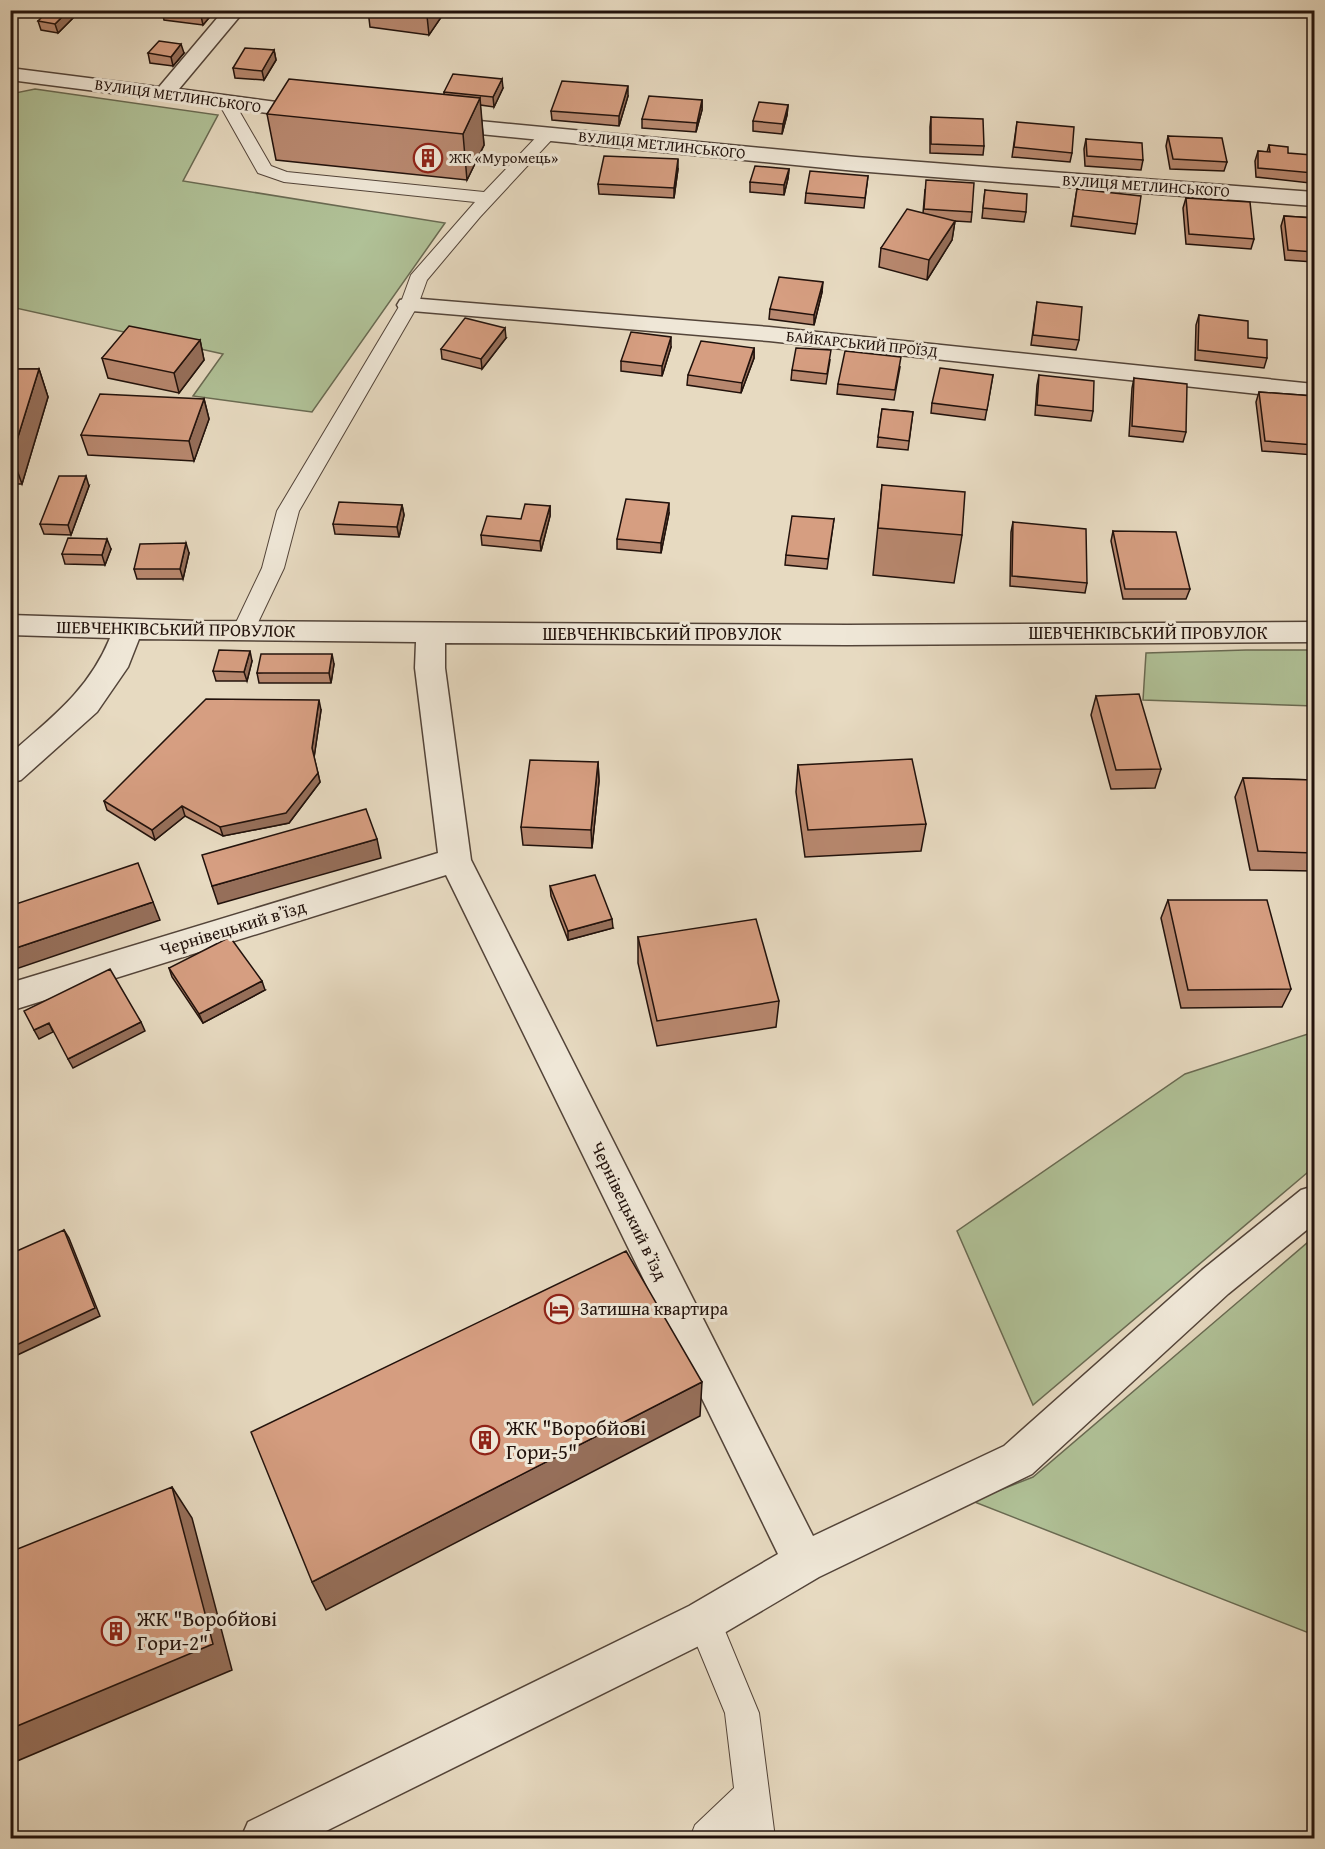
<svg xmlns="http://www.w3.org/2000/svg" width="1325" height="1849" viewBox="0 0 1325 1849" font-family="'Gentium Book Plus',serif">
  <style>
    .green { fill: #b0c197; stroke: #696a52; stroke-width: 1.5 }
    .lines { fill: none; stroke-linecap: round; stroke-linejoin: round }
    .service-casing { stroke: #534439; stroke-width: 2 }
    .minor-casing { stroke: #534439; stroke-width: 3 }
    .service { fill: #efe7d7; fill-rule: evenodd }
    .minor { fill: #efe7d7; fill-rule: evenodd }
    .wall { fill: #b8886f; stroke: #22120c; stroke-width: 1.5 }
    .shaded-wall { fill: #966f5a; stroke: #22120c; stroke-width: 1.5 }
    .building { fill: #d69e81; stroke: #22120c; stroke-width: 1.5 }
    .labels { text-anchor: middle; stroke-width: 6; stroke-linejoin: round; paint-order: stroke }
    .far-street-label { font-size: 15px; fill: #22120c; stroke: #efe7d7 }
    .far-poi-label { font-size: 15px; fill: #22120c; stroke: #efe7d7; text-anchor: start }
    .street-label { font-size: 18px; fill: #22120c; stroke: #efe7d7 }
    .poi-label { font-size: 18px; fill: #22120c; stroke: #efe7d7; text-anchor: start }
    .near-poi-label { font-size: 21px; fill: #22120c; stroke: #efe7d7; text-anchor: start }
  </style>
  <rect width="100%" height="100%" fill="#e7dac1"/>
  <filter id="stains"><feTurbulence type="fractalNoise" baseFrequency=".00333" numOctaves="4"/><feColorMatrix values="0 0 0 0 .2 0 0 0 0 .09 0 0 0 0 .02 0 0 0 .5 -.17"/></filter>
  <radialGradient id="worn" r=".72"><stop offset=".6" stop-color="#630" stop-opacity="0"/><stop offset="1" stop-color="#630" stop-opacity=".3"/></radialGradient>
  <path class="green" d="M 35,89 L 218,115 L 183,181 L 445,223 L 312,412 L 193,396 L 223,354 L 11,307 L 10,94 Z
    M 1246,650 L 1314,650 L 1314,706 L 1143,700 L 1146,653 Z
    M 1314,1032 L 1314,1167 L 1033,1405 L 957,1231 L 1185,1074 Z
    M 1314,1237 L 1314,1635 L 972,1501 L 1033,1477 Z"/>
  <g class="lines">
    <g class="service-casing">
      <path id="service" d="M 226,97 L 234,102 L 271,166 L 287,172 L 484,192 L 543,130 L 555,130 L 557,134 L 480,217 L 427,280 L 418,305 L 299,511 L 284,568 L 254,631 L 251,637 L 243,639 L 235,637 L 232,631 L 262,568 L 277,511 L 400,305 L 411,275 L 475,202 L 284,182 L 258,173 L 218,102 Z
        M 704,1604 L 716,1609 L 759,1713 L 775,1838 L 739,1838 L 739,1833 L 733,1838 L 690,1838 L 695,1825 L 734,1788 L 725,1713 L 687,1621 L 692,1609 Z"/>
    </g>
    <g class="minor-casing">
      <path id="minor" d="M 224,10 L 245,10 L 179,89 L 314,107 L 322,108 L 325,113 L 322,118 L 314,119 L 10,80 L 10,68 L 159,87 Z
        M 438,117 L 856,157 L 1314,192 L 1314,206 L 856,171 L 430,129 L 427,124 L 430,119 Z
        M 409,298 L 769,327 L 1314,384 L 1314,400 L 769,341 L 400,310 L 397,305 L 400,300 Z
        M 10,615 L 199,621 L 847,625 L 1314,622 L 1314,642 L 847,645 L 445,643 L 445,668 L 471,860 L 813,1536 L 1004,1446 L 1202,1270 L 1301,1190 L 1314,1186 L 1314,1224 L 1228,1294 L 1032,1474 L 819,1577 L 719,1636 L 312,1838 L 241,1838 L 248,1822 L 689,1606 L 778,1554 L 446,875 L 10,1011 L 10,983 L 438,853 L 415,668 L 416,642 L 139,639 L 128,667 L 97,712 L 21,780 L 10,783 L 10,754 C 52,717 88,691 110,638 L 10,635 Z"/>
    </g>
    <use href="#service" class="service"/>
    <use href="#minor" class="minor"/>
  </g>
  <path class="wall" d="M 213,10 L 213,13 L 203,25 L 164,20 L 162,11 Z
    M 289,10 L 319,10 L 316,14 Z
    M 368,10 L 446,10 L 429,35 L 370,27 Z
    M 73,18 L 58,33 L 41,30 L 38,21 Z
    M 274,50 L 276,60 L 264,80 L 235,78 L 233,68 Z
    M 148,53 L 184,53 L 173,66 L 150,63 Z
    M 503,88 L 494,107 L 480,105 L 484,145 L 467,180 L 276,160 L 267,114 L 444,95 L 444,92 Z
    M 628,96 L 619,126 L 552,120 L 551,111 Z
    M 702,100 L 702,110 L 696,132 L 642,128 L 642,119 Z
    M 788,105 L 787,115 L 782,134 L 753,131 L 753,121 Z
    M 931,117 L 984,146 L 983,155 L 930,153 L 930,127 Z
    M 1017,122 L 1072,153 L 1070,162 L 1012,157 Z
    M 1168,136 L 1227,162 L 1224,171 L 1170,169 L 1166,146 Z
    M 1086,139 L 1143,160 L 1141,170 L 1085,166 L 1084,149 Z
    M 1269,145 L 1288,153 L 1313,173 L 1310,183 L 1256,177 L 1255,161 L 1258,151 L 1267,152 Z
    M 678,169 L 674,198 L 599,194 L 598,184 Z
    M 789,169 L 788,178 L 784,195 L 750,192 L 750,182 Z
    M 868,176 L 864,208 L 805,203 L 806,193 Z
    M 1077,189 L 1137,224 L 1135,234 L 1071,226 Z
    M 925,190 L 972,212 L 971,222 L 955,221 L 952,240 L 927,280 L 879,267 L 881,248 L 923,213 Z
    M 985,190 L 1026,212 L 1024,222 L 982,218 Z
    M 1186,198 L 1254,239 L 1251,249 L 1186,244 L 1183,208 Z
    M 1284,216 L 1314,218 L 1314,262 L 1285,260 L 1281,226 Z
    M 822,292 L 814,325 L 769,319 L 770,309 Z
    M 1037,302 L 1079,340 L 1076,350 L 1031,345 Z
    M 1199,315 L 1248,338 L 1267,358 L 1264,368 L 1195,360 L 1196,325 Z
    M 506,338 L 482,369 L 442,359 L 441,349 Z
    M 200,340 L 204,360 L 179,393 L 108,378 L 102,358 Z
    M 671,347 L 662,376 L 621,371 L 621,361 Z
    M 754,348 L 754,358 L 741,393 L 687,385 L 688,375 Z
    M 830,360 L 826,384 L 791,380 L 792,370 Z
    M 900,367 L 894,400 L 837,394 L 838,384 Z
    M 10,369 L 39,369 L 48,397 L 22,484 L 10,484 Z
    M 993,375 L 985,420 L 931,413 L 932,403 Z
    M 1039,375 L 1093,411 L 1091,421 L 1035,415 L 1037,385 Z
    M 1134,378 L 1186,432 L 1183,442 L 1129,436 L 1132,388 Z
    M 1259,392 L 1314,396 L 1314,455 L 1262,451 L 1256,402 Z
    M 204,399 L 209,419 L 194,461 L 88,455 L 81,435 Z
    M 882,409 L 913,412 L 908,450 L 877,447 Z
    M 882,485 L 962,535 L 954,583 L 873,575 Z
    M 89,486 L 71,535 L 44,534 L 40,524 Z
    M 402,505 L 404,515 L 399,537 L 335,534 L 333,524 Z
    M 550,506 L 550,516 L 541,551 L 482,545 L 481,535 L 521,519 Z
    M 669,513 L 661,553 L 617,549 L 617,539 Z
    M 834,519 L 827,569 L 785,565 L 786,555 Z
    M 1013,522 L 1087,583 L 1085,593 L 1010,586 L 1011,532 Z
    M 1113,531 L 1190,589 L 1186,599 L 1123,599 L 1111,541 Z
    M 111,549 L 105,565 L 65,564 L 62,554 Z
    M 189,553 L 183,579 L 137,579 L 134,569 Z
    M 252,661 L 247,681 L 216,681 L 213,671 Z
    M 334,664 L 331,683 L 259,683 L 257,673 Z
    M 1096,696 L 1161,769 L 1155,788 L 1111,789 L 1091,715 Z
    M 321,710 L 314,757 L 320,782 L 289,823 L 223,836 L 185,816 L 155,840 L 107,810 L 104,801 Z
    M 598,762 L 599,781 L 592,848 L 523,845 L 521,827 Z
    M 798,765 L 926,824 L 921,851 L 805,857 L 796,792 Z
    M 1243,778 L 1314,780 L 1314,871 L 1250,870 L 1235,797 Z
    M 550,886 L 613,928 L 568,940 L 551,896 Z
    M 1168,900 L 1291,989 L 1282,1007 L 1181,1008 L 1161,918 Z
    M 638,937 L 779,1001 L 776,1027 L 657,1046 L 638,963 Z
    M 169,968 L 265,990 L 203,1023 L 172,977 Z"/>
  <path class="shaded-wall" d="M 69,10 L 71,10 L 73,18 L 58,33 L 55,24 Z
    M 205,10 L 213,10 L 213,13 L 203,25 L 201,16 Z
    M 431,10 L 446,10 L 429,35 L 427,16 Z
    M 181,44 L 184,53 L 173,66 L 171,57 Z
    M 274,50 L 276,60 L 264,80 L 262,71 Z
    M 502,79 L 503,88 L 494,107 L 493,97 Z
    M 628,86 L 628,96 L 619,126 L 619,116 Z
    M 480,98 L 484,145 L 467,180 L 463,134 Z
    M 702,100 L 702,110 L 696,132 L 697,123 Z
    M 788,105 L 787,115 L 782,134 L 783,124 Z
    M 678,159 L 678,169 L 674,198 L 674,188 Z
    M 789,169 L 788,178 L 784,195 L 784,185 Z
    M 955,221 L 952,240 L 927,280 L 929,260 Z
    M 823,282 L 822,292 L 814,325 L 814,315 Z
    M 505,328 L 506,338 L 482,369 L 481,359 Z
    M 671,337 L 671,347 L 662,376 L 662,366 Z
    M 200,340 L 204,360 L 179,393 L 174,373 Z
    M 754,348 L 754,358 L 741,393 L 742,383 Z
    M 39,369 L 48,397 L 22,484 L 12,456 Z
    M 204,399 L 209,419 L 194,461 L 189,441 Z
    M 86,476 L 89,486 L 71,535 L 68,525 Z
    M 669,503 L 669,513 L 661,553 L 661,543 Z
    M 402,505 L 404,515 L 399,537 L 397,527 Z
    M 550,506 L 550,516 L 541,551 L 540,541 Z
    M 107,539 L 111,549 L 105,565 L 102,555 Z
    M 186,543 L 189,553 L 183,579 L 180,569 Z
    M 250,651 L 252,661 L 247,681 L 244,672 Z
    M 332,654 L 334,664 L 331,683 L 329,673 Z
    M 319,700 L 321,710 L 314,758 L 312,748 Z
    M 598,762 L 599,781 L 592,848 L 591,830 Z
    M 318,773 L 320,782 L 289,823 L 223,836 L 220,827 Z
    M 182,806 L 185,816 L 155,840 L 152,830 Z
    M 377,839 L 381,858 L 218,904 L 212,886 Z
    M 153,902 L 160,920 L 10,971 L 10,950 Z
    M 612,919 L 613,928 L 568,940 L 568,931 Z
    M 262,981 L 265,990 L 203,1023 L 199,1014 Z
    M 141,1022 L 145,1031 L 73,1068 L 68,1059 Z
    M 49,1023 L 53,1032 L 39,1039 L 34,1030 Z
    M 64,1230 L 69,1238 L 100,1316 L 11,1358 L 10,1348 Z
    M 702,1382 L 700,1416 L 326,1610 L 312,1582 Z
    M 172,1487 L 192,1518 L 232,1670 L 10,1764 L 10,1729 Z"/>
  <path class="building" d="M 49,10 L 69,10 L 55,24 L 38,21 Z
    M 205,10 L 201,16 L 162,11 L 162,10 Z
    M 386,10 L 431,10 L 427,16 Z
    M 159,41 L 181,44 L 171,57 L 148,53 Z
    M 245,48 L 274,50 L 262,71 L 233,68 Z
    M 453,74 L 502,79 L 493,97 L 444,92 Z
    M 289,79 L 480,98 L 463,134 L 267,114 Z
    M 562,81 L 628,86 L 619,116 L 551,111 Z
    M 649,96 L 702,100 L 697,123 L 642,119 Z
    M 759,102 L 788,105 L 783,124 L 753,121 Z
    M 931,117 L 983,119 L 984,146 L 931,144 Z
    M 1017,122 L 1074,127 L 1072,153 L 1014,147 Z
    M 1168,136 L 1222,138 L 1227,162 L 1173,159 Z
    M 1086,139 L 1142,143 L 1143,160 L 1087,156 Z
    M 1269,145 L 1288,147 L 1288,153 L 1312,155 L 1313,173 L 1258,168 L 1258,151 L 1270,152 Z
    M 604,156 L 678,159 L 674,188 L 598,184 Z
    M 755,166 L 789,169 L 784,185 L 750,182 Z
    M 810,171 L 868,176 L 865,198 L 806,193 Z
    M 926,180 L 974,183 L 972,212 L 924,209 Z
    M 1077,189 L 1141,196 L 1137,224 L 1073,216 Z
    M 985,190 L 1027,194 L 1026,212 L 983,208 Z
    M 1186,198 L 1250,202 L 1254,239 L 1189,234 Z
    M 907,209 L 955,221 L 929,260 L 881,248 Z
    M 1284,216 L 1314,218 L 1314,252 L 1288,250 Z
    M 779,277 L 823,282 L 814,315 L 770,309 Z
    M 1037,302 L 1082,307 L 1079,340 L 1033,335 Z
    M 1199,315 L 1248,321 L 1248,338 L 1267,340 L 1267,358 L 1198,350 Z
    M 465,318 L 505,328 L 481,359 L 441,349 Z
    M 129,326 L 200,340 L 174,373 L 102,358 Z
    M 631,332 L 671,337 L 662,366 L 621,361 Z
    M 701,341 L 754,348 L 742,383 L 688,375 Z
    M 796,348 L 831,350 L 827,374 L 792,370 Z
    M 845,351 L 901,357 L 895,390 L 838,384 Z
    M 940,368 L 993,375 L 987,410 L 932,403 Z
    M 10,369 L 39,369 L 12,456 L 10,456 Z
    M 1039,375 L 1094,381 L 1093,411 L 1037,405 Z
    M 1134,378 L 1187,384 L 1186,432 L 1132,426 Z
    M 1259,392 L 1314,396 L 1314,445 L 1265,441 Z
    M 100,394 L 204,399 L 189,441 L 81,435 Z
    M 882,409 L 913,412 L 909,441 L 878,437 Z
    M 59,476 L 86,476 L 68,525 L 40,524 Z
    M 882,485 L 965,492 L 962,535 L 878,528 Z
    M 626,499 L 669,503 L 661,543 L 617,539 Z
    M 339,502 L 402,505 L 397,527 L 333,524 Z
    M 525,504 L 550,506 L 540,541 L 481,535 L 487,516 L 521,519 Z
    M 792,516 L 834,519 L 828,559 L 786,555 Z
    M 1013,522 L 1086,529 L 1087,583 L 1012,576 Z
    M 1113,531 L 1176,532 L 1190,589 L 1125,589 Z
    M 68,538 L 107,539 L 102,555 L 62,554 Z
    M 186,543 L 180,569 L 134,569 L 140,544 Z
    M 219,650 L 250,651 L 244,672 L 213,671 Z
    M 261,654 L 332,654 L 329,673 L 257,673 Z
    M 1139,694 L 1161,769 L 1116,770 L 1096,696 Z
    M 206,699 L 319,700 L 312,748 L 318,773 L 286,813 L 220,827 L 182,806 L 152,830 L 104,801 Z
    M 912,759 L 926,824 L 808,830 L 798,765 Z
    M 530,760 L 598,762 L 591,830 L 521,827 Z
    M 1243,778 L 1314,780 L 1314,853 L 1258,851 Z
    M 366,809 L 377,839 L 212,886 L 202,855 Z
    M 138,863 L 153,902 L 10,950 L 10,906 Z
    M 595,875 L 612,919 L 568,931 L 550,886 Z
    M 1168,900 L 1267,900 L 1291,989 L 1188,990 Z
    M 756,919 L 779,1001 L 657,1021 L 638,937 Z
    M 230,937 L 262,981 L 199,1014 L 169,968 Z
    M 110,969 L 141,1022 L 68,1059 L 49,1023 L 34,1030 L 24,1011 Z
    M 64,1230 L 95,1308 L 10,1348 L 10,1254 Z
    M 626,1251 L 702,1382 L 312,1582 L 251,1432 Z
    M 172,1487 L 213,1644 L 10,1729 L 10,1552 Z"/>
  <defs>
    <g id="building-ring" transform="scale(1.5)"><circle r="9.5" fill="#efe7d7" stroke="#8f2418" stroke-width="1.5"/><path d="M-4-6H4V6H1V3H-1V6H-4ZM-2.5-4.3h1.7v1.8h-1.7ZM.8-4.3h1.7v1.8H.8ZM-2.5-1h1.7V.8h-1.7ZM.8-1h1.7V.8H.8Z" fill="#8f2418"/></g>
    <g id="hotel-ring" transform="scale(1.5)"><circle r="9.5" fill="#efe7d7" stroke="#8f2418" stroke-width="1.5"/><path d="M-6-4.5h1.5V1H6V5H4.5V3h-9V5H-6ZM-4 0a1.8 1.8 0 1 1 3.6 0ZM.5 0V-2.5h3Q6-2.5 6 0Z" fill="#8f2418"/></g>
  </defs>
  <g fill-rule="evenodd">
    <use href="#building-ring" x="428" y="158"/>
    <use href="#hotel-ring" x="559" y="1309"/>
    <use href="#building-ring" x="485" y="1440"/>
    <use href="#building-ring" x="116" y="1631"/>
  </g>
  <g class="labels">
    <g class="far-street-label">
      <text transform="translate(178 96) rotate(8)" y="5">ВУЛИЦЯ МЕТЛИНСЬКОГО</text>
      <text transform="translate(662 145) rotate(6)" y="5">ВУЛИЦЯ МЕТЛИНСЬКОГО</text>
      <text transform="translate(1146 186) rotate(4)" y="5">ВУЛИЦЯ МЕТЛИНСЬКОГО</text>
      <text transform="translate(862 344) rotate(6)" y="5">БАЙКАРСЬКИЙ ПРОЇЗД</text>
    </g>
    <g class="far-poi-label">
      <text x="449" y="163">ЖК «Муромець»</text>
    </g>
    <g class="street-label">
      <text transform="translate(176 629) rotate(1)" y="6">ШЕВЧЕНКІВСЬКИЙ ПРОВУЛОК</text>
      <text x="1148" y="639">ШЕВЧЕНКІВСЬКИЙ ПРОВУЛОК</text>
      <text x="662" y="640">ШЕВЧЕНКІВСЬКИЙ ПРОВУЛОК</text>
      <text transform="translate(233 928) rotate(-17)" y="6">Чернівецький вʼїзд</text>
      <text transform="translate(629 1211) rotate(64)" y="6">Чернівецький вʼїзд</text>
    </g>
    <g class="poi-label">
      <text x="580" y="1315">Затишна квартира</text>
    </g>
    <g class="near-poi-label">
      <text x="506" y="1435">ЖК "Воробйові<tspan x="506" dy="24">Гори-5"</tspan></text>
      <text x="137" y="1626">ЖК "Воробйові<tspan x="137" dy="24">Гори-2"</tspan></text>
    </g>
  </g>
  <rect width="1325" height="1849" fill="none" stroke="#e7dac1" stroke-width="36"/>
  <rect x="12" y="12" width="1301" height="1825" fill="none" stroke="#22120c" stroke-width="3"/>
  <rect x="18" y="18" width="1289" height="1813" fill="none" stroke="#22120c" stroke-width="1.5"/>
  <rect width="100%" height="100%" filter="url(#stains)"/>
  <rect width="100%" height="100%" fill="url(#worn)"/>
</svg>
